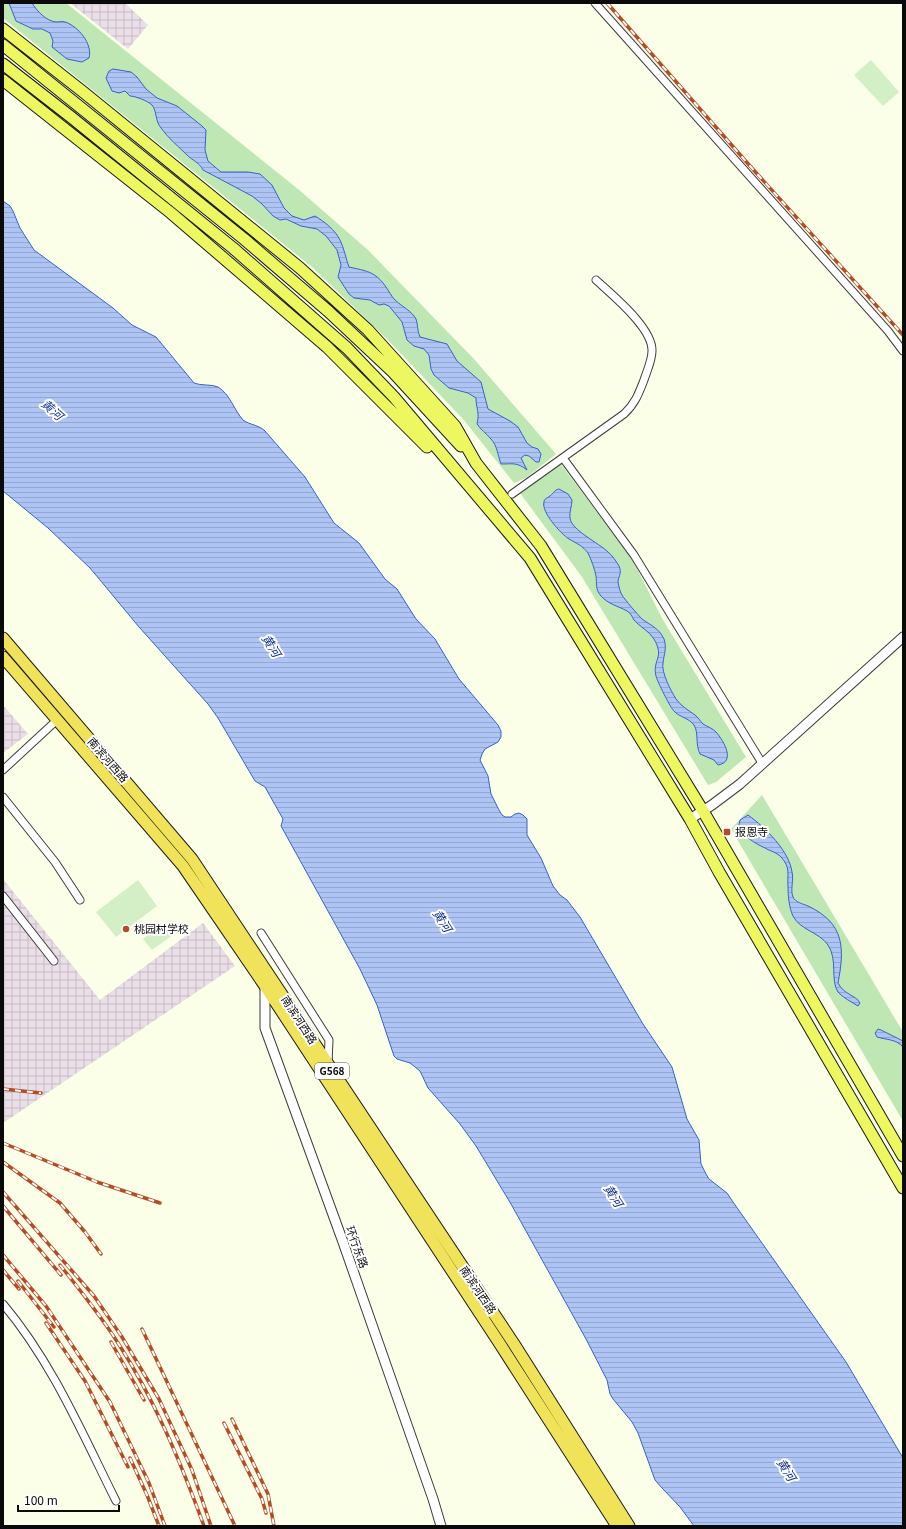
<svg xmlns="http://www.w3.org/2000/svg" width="906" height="1529" viewBox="0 0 906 1529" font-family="Georgia,'Noto Sans SC',serif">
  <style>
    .industrial { fill: url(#industrial-grid) }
    .green { fill: #bee7b3 }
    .pitch { fill: #d3efc5 }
    .water { fill: url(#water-rules); stroke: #3662cb }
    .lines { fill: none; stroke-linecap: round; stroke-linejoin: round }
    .minor-casing { stroke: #3d3d3d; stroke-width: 9 }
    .tertiary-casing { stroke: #3d3d3d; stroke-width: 11 }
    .primary-casing { stroke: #1b1b1b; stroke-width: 13 }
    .trunk-casing { stroke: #1b1b1b; stroke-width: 13 }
    .minor { stroke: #fff; stroke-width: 7 }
    .tertiary { stroke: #fff; stroke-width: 9 }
    .primary { stroke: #edf760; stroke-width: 11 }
    .trunk { stroke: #f0e259; stroke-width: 11 }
    .rail-casing { stroke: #b74b25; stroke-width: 3.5 }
    .rail { stroke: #fff; stroke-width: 2; stroke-dasharray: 6; stroke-linecap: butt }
    .poi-dot { fill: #b74b25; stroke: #fff; stroke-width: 1.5 }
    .labels { text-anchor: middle; stroke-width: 4; stroke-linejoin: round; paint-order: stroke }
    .shield { fill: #fff; stroke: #545454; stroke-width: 1 }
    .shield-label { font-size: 10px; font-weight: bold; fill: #0a0a0a }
    .street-label { font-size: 11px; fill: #0a0a0a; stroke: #fff }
    .poi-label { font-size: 11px; fill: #0a0a0a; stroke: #fff; text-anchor: start }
    .water-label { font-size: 12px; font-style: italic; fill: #173899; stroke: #fff }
  </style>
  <defs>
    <pattern id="industrial-grid" width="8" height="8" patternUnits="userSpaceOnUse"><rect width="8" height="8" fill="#eadee7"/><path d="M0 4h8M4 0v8" fill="none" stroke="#c7bdc5"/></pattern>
    <pattern id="water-rules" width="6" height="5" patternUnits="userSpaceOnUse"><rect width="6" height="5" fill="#aec4f5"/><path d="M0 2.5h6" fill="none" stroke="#94a7d1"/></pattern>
  </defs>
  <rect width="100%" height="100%" fill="#fcffe8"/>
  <path class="industrial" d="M 70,3 L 127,3 L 126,4 L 148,25 L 128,49 Z
    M 3,705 L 28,734 L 3,753 Z
    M 3,879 L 100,1000 L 203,923 L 235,966 L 3,1123 Z"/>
  <path class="green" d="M 3,3 L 66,3 L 298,189 L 368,250 L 474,359 L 556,454 L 526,478 L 514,483 L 463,419 L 388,340 L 312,267 L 3,18 Z
    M 560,463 L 632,559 L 663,620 L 746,757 L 716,782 L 708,785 L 582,577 L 520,493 Z
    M 762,795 L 903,1032 L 903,1121 L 731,829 Z"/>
  <path class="pitch" d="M 871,60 L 899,92 L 883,106 L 854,75 Z
    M 138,880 L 157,906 L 116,937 L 96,912 Z
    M 165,922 L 174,934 L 152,950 L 143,939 Z"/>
  <path class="water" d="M 9,3 L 32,3 C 37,11 46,21 56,22 C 59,22 62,21 65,22 C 78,26 93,44 89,58 L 82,62 L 67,59 L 52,47 L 53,41 L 50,33 L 42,29 L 33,29 L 16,21 Z
    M 113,69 L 131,72 L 137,77 L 146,89 L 157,98 L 177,106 L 202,126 L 206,130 L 205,150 L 208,161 L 221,172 L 248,172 L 260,174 L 272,185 L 284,208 L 292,216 L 304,220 L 315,216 C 325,222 335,230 340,240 C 344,248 346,259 349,267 C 366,271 375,271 386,287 C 389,291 391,296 395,300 C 401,306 412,311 416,319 C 418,324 417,331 420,337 L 447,344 L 457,361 L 481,382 L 488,409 L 510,421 L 518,427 L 527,443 L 532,447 L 538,449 L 541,454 L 539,462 L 536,462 L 529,456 L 525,455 L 521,458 L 527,470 C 517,462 513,464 501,464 C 498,456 497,445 491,439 C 486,433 481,430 477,424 C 480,412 476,409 476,398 L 468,393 L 449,388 L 434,375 L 431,369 L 429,355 L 424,349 L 414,346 L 407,340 L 402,322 L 389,306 L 384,304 L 379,305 L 370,300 L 354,298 L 349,294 L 338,277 L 341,265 L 337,250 L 326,236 L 317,229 L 301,226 L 286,219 L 280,220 L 273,216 L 262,204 L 252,196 L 203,170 C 199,162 193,161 187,155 C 179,147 168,138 161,128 C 155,121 157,111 152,105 C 148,101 135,96 130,96 L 125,91 L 119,93 L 112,91 L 106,78 L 109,71 Z
    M 3,201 L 10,206 L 13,211 L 20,228 L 34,250 L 113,308 L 132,325 L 156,337 L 194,383 C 201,386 212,384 218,387 C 230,394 234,410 243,420 C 250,425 259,425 265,431 L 305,477 L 334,523 L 359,543 L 385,579 L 397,589 L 416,619 L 435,639 L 459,679 L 498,725 L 501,731 L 501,737 L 498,742 L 485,749 L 482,754 L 480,760 L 488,776 L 491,794 L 499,810 L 502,815 L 505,817 L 511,817 L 515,814 L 519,813 L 523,815 L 527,819 L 527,835 L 541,858 L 553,886 L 560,895 L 567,900 L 580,917 L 643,1024 L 672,1067 L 687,1119 L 699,1140 L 701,1164 L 706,1174 L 709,1179 L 727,1193 L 733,1202 L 846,1362 L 903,1458 L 903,1526 L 694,1526 L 680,1507 L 662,1488 L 655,1480 L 638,1433 L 632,1422 L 613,1399 L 610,1394 L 607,1380 L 586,1339 L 511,1204 L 476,1146 L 460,1124 L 428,1088 L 420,1071 L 410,1063 L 397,1059 L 394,1056 L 377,1005 L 360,969 L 281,826 L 283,819 L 265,787 L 255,781 L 218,718 L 208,704 L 139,627 L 90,568 L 48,528 L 3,491 Z
    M 559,489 L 568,494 L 572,500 C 572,506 569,512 570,518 C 571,530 599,543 608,552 C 612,555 616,561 619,566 C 622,573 619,575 618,581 C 618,584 620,592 622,595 C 625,600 638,615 642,619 C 650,625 659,628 664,639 C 667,648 664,654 663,663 C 661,672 671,691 676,699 C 681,706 688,710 695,715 C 698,717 700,721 703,724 C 708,727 712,728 716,732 C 724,741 736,762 718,765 L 714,760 L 700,754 C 695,744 699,733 694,725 C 689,718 679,717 674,711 C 671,709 657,681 656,676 C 652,660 665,658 654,639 C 649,631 640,627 634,620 C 632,617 631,613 627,611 C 618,606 608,604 601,596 C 595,589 597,584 596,576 C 595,570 591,559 588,553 C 583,546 576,543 569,539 C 561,534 541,512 544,502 C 544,499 547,498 550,496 C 554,493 554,490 559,489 Z
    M 748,815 C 766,828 789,851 792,872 C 794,880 790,890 793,897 C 795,902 803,904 808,906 C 844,923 845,947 838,983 C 844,995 856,995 860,1003 L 858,1006 C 852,1002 843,998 838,992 C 830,980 838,960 828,945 C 819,932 800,930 793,916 C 789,908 788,895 788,886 C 787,874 791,868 781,857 C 776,852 770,851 765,848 C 754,843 746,837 738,829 L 740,820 Z
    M 878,1029 L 881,1030 L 903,1041 L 903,1047 C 896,1039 887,1040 877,1037 L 875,1033 Z"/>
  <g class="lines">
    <g class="minor-casing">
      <path id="minor" d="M 595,3 L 888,331 L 903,351
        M 563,458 L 634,555 L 762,763
        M 512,494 L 624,414 C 635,404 639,393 644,380 C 647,371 652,360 652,351 C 653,328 612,295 596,280
        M 3,770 L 57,720
        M 3,797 L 55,862 L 80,900
        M 3,896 L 54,961
        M 261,933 L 329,1040 L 328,1063
        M 3,1304 C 52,1362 82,1433 116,1501"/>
    </g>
    <g class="tertiary-casing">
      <path id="tertiary" d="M 690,819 L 712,805 L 740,784 L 903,637
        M 265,986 L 265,1028 L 343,1242 L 433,1499 L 441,1526"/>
    </g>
    <g class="primary-casing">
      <path id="primary" d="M 3,29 L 82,91 L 300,268 L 368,330 L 455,426 L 476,463 L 541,546 L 703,811 L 903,1156
        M 3,45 L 244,239 L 328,311 L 393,372 L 461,446
        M 3,64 L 71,117 L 233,248 L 347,348 L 394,397 L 530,558 L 690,819 L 719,872 L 903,1188
        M 3,80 L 171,213 L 327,347 L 427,447"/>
    </g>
    <g class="trunk-casing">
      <path id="trunk" d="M 3,638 L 192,859 L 514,1344 L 629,1526
        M 3,657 L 183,866 L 265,986 L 498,1341 L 617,1526"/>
    </g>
    <use href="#minor" class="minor"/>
    <use href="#tertiary" class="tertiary"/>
    <use href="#primary" class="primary"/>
    <use href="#trunk" class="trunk"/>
    <g class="rail-casing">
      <path id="rail" d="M 607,3 L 750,166 L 903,335
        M 3,1089 L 41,1093
        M 3,1143 L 97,1182 L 160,1203
        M 3,1162 L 60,1203 L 85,1232 L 101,1254
        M 3,1192 L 94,1296 L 122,1337 L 159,1399 L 192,1470 L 211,1526
        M 3,1206 L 61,1275
        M 3,1255 L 46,1306 L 110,1402 L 149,1483 L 165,1526
        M 60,1265 C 80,1290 101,1316 118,1343 C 155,1400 181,1463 204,1526
        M 3,1270 L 19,1289
        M 18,1281 L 54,1327
        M 46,1323 L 85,1381 L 128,1467
        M 142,1329 L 235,1526
        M 111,1342 L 144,1400
        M 232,1419 L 268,1494 L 274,1526
        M 224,1423 L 262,1499 L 266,1513
        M 130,1458 L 147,1495 L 159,1526"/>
    </g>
    <use href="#rail" class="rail"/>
  </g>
  <g class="poi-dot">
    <rect x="723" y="828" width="8" height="8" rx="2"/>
    <circle cx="126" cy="929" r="4"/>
  </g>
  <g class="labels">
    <rect class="shield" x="315" y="1063" width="34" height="16" rx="3"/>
    <g class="shield-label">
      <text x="332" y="1075">G568</text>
    </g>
    <g class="street-label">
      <text transform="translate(108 760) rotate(49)" y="4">南滨河西路</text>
      <text transform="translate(299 1020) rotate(57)" y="4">南滨河西路</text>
      <text transform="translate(357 1247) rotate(70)" y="4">环行东路</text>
      <text transform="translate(478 1290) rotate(56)" y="4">南滨河西路</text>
    </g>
    <g class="poi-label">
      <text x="735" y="836">报恩寺</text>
      <text x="134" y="933">桃园村学校</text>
    </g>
    <g class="water-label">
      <text transform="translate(52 410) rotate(42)" y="4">黄河</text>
      <text transform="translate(271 646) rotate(58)" y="4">黄河</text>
      <text transform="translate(442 921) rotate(58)" y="4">黄河</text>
      <text transform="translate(613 1196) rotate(58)" y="4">黄河</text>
      <text transform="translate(786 1470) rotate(58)" y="4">黄河</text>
    </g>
  </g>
  <rect width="906" height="1529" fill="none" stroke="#0a0a0a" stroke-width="8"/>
  <path d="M18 1505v6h101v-6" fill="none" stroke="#0a0a0a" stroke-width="2"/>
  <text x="24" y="1505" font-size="12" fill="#0a0a0a" stroke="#ffffff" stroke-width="3" paint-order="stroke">100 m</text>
</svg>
